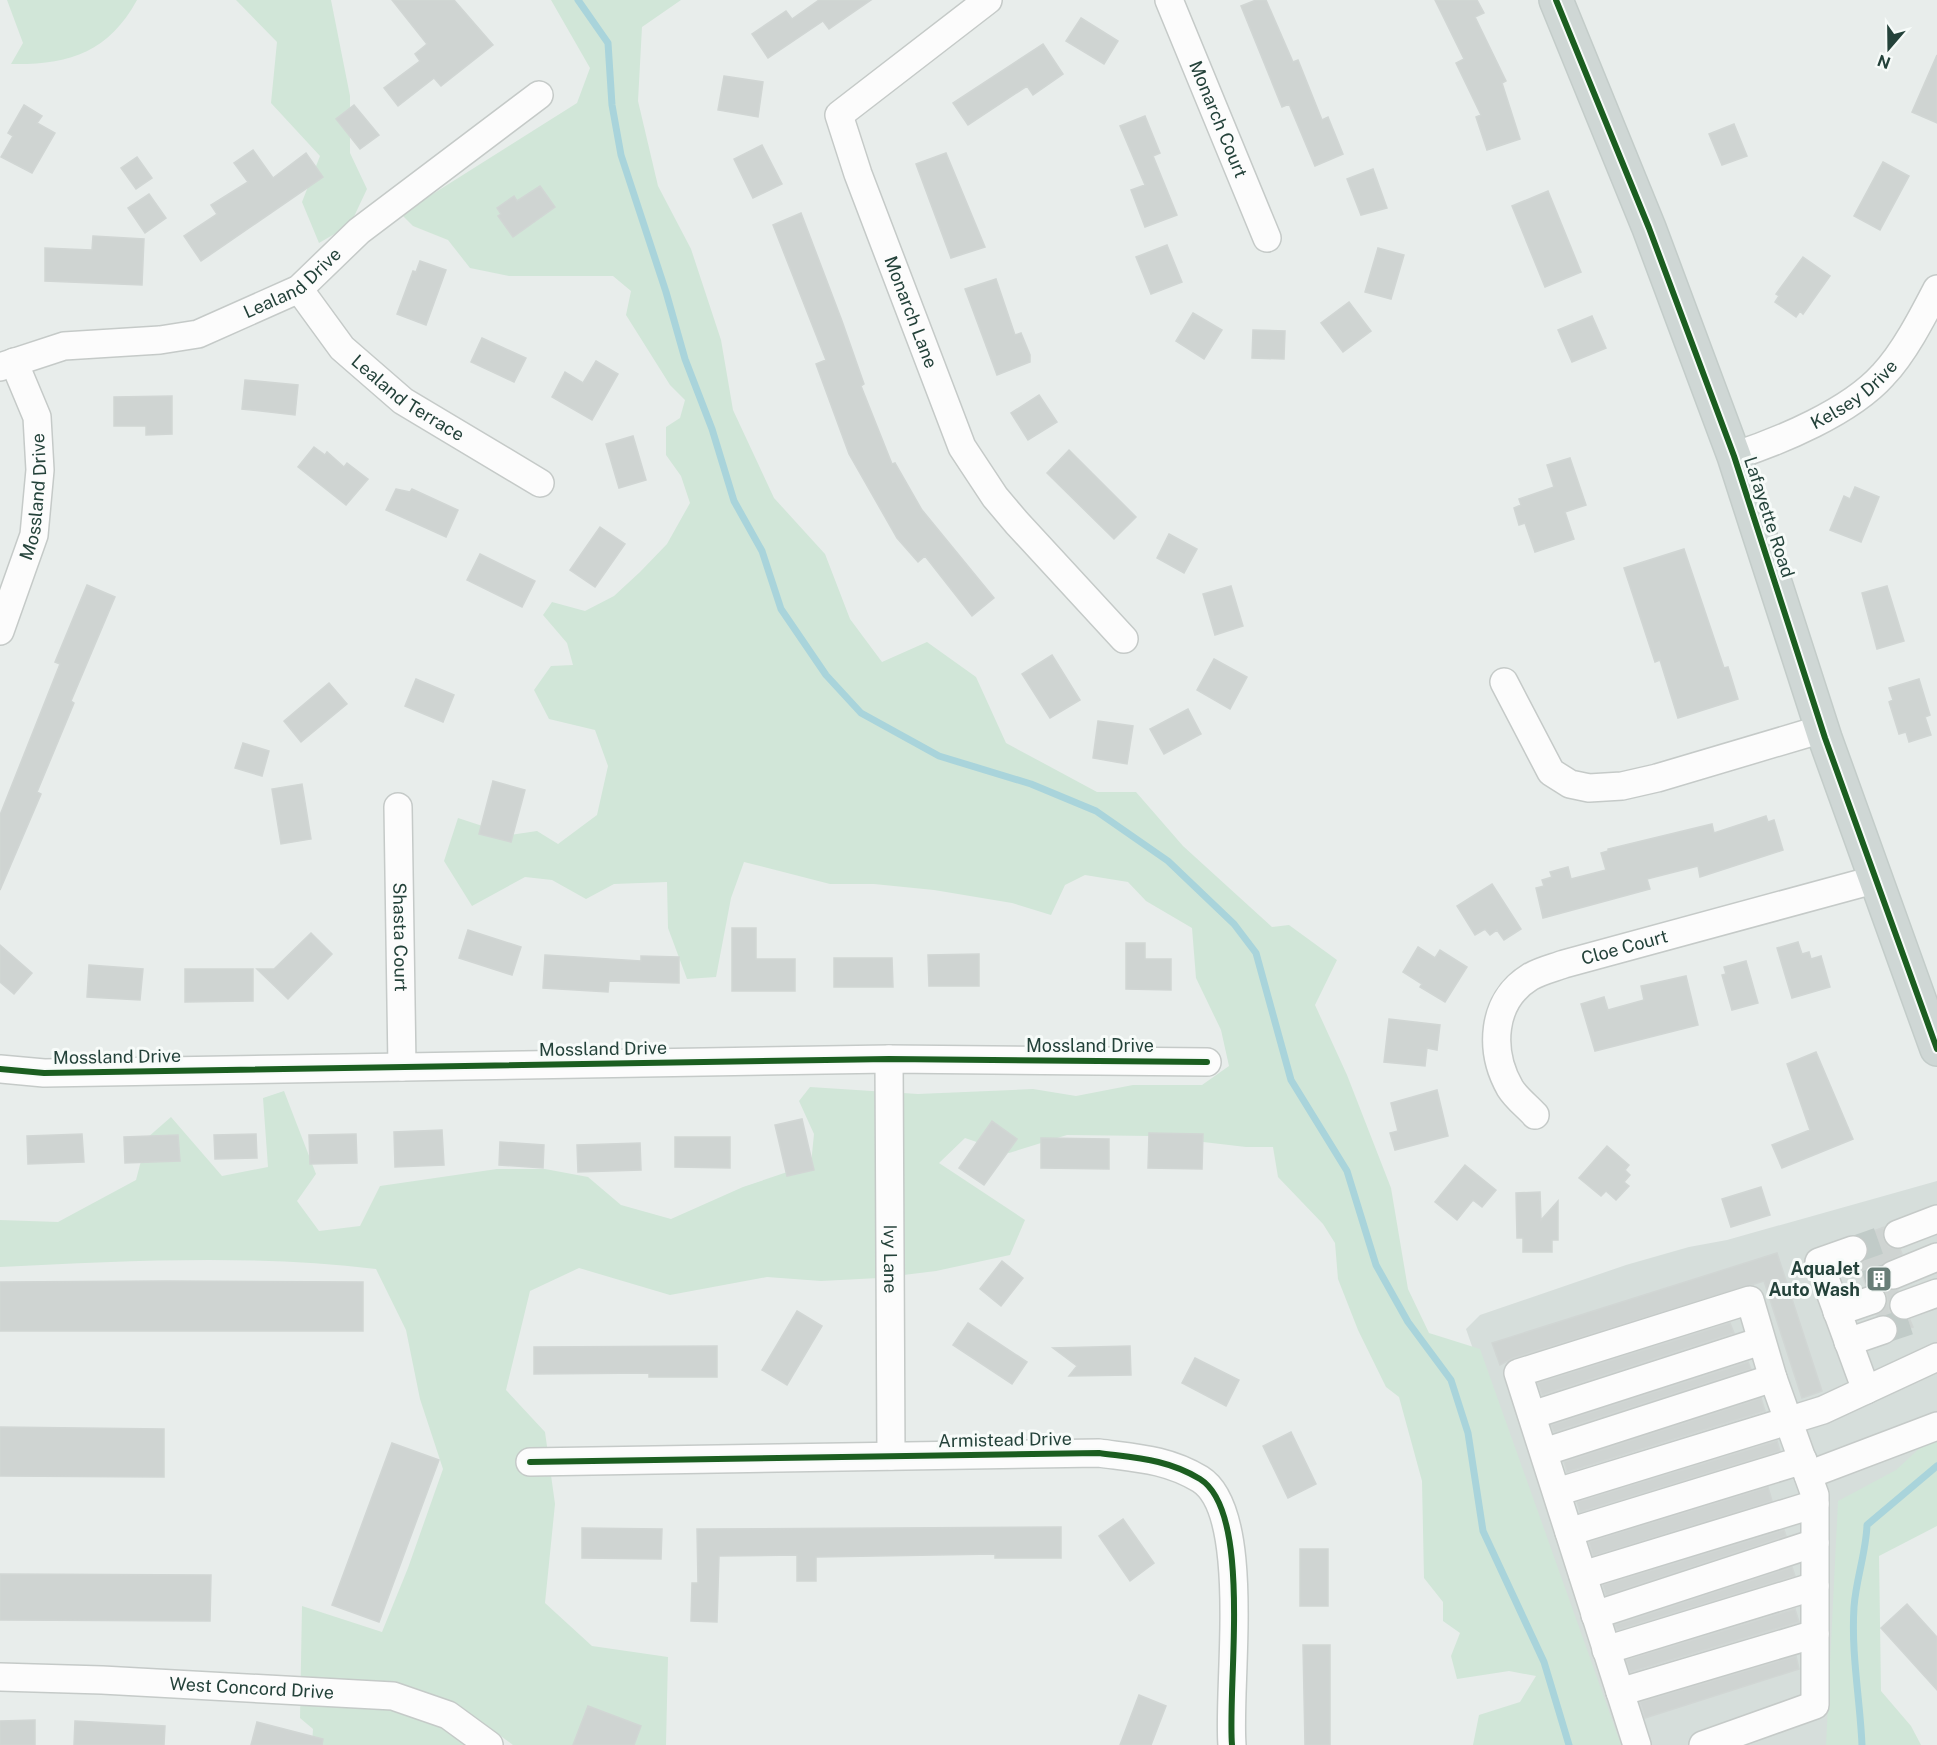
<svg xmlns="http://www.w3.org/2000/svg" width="1937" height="1745" viewBox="0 0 1937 1745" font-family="'Public Sans',sans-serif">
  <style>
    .built { fill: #d6dedb }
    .green { fill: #d1e6d8 }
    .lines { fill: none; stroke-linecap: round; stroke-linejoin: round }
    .stream { stroke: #a9d4db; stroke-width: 7 }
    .building { fill: #cfd4d2; stroke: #d1d6d4; stroke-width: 1.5 }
    .minor-tunnel { stroke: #c1cbc8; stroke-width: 27; stroke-dasharray: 27 14; stroke-linecap: butt }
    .minor-casing { stroke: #c5cac8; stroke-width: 30 }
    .major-casing { stroke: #c3ccc9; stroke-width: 36 }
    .minor { stroke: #fcfcfc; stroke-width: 27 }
    .major { stroke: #cfd7d5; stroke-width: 33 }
    .cycleway-casing { stroke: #f7fbf9; stroke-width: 10 }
    .cycleway { stroke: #1b5e20; stroke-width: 6 }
    .labels { text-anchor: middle; stroke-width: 6; stroke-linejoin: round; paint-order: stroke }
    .street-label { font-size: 18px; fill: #24423a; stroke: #f7fbf9 }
    .poi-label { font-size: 18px; font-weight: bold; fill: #24423a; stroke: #f7fbf9; text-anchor: end }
  </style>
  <rect width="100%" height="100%" fill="#e8edeb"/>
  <path class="built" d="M 1937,1181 L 1937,1475 L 1858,1547 L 1876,1745 L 1612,1745 L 1466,1329 L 1480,1315 L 1626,1265 L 1689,1247 L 1727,1240 Z"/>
  <path class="green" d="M 7,0 L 137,0 C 108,53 68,65 11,64 L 23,43 Z
    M 236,0 L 331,0 L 350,96 L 350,153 L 367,189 L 350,225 L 319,243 L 302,202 L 320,156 L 271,103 L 277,42 Z
    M 551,0 L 681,0 L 642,27 L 638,101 L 658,186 L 691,249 L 721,340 L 733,410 L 774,498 L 825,554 L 850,619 L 882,662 L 927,642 L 976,677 L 1006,743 L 1097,792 L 1136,792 L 1183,846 L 1272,927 L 1289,925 L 1337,960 L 1315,1005 L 1347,1075 L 1391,1188 L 1408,1289 L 1429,1333 L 1480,1349 L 1621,1745 L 1473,1745 L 1479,1715 L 1520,1702 L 1536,1676 L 1509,1671 L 1457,1679 L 1451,1656 L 1460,1633 L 1443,1621 L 1443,1602 L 1424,1578 L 1422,1481 L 1399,1397 L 1386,1387 L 1358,1330 L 1338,1279 L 1335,1243 L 1323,1224 L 1278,1177 L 1273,1147 L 1246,1147 L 1152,1136 L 1067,1135 L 1009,1153 L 965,1138 L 939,1163 L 1025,1220 L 1010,1255 L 936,1271 L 879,1278 L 821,1281 L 767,1277 L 670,1295 L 579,1268 L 530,1291 L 506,1390 L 545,1432 L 555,1504 L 545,1603 L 592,1646 L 668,1657 L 666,1745 L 513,1745 L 487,1726 L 463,1745 L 312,1745 L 313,1729 L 300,1718 L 302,1606 L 382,1632 L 408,1568 L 443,1469 L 420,1399 L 406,1330 L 376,1269 C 251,1254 125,1261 0,1267 L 0,1220 L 58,1222 L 136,1180 L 147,1138 L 171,1117 L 222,1176 L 268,1167 L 263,1098 L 284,1091 L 316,1174 L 297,1201 L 319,1231 L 360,1226 L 380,1186 L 497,1169 L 545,1169 L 588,1177 L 621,1205 L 671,1219 L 743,1187 L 811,1164 L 814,1134 L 799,1101 L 810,1087 L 918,1094 L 1033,1089 L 1076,1096 L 1133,1085 L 1202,1085 L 1229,1066 L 1221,1030 L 1196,978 L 1192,928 L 1146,901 L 1128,882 L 1085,875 L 1065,885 L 1051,915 L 1012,903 L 934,890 L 874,884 L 830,884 L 744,862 L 731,898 L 716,977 L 687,979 L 668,928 L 667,882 L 614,884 L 586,899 L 552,880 L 525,877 L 472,906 L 444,861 L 458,818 L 510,835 L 537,831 L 558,844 L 597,815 L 608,766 L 595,730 L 549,719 L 534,690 L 551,666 L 573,665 L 567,643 L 543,615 L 552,602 L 585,611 L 614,596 L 640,572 L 667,544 L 690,503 L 681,476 L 666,455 L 666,427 L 680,418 L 685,400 L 670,385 L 626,315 L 631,291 L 613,276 L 509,276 L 470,268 L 448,240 L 413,226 L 401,214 L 577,103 L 590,68 Z
    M 1937,1432 L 1937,1526 L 1879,1556 L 1881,1691 L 1911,1726 L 1921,1745 L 1826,1745 L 1838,1501 L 1896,1470 Z"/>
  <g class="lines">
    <path class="stream" d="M 578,0 L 608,43 L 612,105 L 621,155 L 666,292 L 685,359 L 712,429 L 734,501 L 762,551 L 781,609 L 826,675 L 861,713 L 939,756 L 1031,784 L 1096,811 L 1168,861 L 1234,924 L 1256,953 L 1291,1080 L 1347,1171 L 1376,1265 L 1408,1322 L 1451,1380 L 1468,1433 L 1483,1531 L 1544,1662 L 1569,1745
      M 1862,1745 C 1860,1699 1851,1654 1854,1607 C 1856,1579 1866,1553 1867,1525 L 1937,1466"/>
  </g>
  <path class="building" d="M 392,0 L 454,0 L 493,45 L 441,86 L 434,78 L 398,106 L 384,88 L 420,61 L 415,54 L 427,44 Z
    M 819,0 L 871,0 L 829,29 L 823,21 L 768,58 L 752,34 L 786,11 L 792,19 Z
    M 1256,0 L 1266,0 L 1293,62 L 1298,60 L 1322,120 L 1328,117 L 1343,154 L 1315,166 L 1289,104 L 1282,107 L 1241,6 Z
    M 1435,0 L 1477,0 L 1484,13 L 1475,17 L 1506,81 L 1502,83 L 1520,139 L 1487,150 L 1476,117 L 1481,115 L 1456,63 L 1464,59 Z
    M 1081,18 L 1118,41 L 1104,64 L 1066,41 Z
    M 1043,44 L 1063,74 L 1033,95 L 1027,86 L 968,125 L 953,103 Z
    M 1937,55 L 1937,123 L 1912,112 Z
    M 724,76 L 763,82 L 758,117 L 718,110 Z
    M 24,105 L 42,116 L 37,123 L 55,133 L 32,173 L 1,157 L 13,136 L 8,133 Z
    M 354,105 L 379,135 L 360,149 L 336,119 Z
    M 1145,116 L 1160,153 L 1153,156 L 1177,215 L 1145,227 L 1131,190 L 1145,185 L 1120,126 Z
    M 1734,124 L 1747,156 L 1722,165 L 1709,134 Z
    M 762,145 L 782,184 L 753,198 L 734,159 Z
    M 253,150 L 273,178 L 306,153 L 323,177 L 201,261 L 184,236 L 217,214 L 211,205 L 248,182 L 234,163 Z
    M 946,153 L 985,247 L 951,258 L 916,164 Z
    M 137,157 L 152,178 L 136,189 L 121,168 Z
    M 1883,162 L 1909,176 L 1880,230 L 1854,216 Z
    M 1373,169 L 1387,208 L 1361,215 L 1347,179 Z
    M 540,186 L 555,207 L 513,237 L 498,216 L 501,214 L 497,208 L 514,196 L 517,201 Z
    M 1548,191 L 1581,272 L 1545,287 L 1512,206 Z
    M 149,194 L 166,218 L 145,233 L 128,208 Z
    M 801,213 L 842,321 L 864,384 L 861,386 L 892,464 L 895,463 L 922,510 L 994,598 L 972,616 L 925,556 L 918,562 L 897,538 L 849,454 L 816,364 L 826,360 L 773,225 Z
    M 93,236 L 144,239 L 142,285 L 45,281 L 45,248 L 92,250 Z
    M 1167,245 L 1182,282 L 1151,294 L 1136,257 Z
    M 1378,248 L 1404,255 L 1391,299 L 1365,292 Z
    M 1803,257 L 1830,276 L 1803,314 L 1800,311 L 1796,317 L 1775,302 L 1779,296 L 1776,294 Z
    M 420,261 L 446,270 L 426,325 L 397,314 L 413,271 L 416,272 Z
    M 996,279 L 1015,335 L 1021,333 L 1030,355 L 1030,362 L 997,375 L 965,289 Z
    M 1349,302 L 1371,331 L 1343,352 L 1321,323 Z
    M 1193,313 L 1222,330 L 1204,359 L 1176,341 Z
    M 1592,316 L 1606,348 L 1572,362 L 1558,330 Z
    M 1253,330 L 1285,331 L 1284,359 L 1252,358 Z
    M 482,338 L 526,358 L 514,382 L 471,362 Z
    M 596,361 L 618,374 L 592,420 L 552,397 L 565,372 L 583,383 Z
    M 245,380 L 298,385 L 295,415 L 242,409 Z
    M 1039,395 L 1057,422 L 1028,440 L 1011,413 Z
    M 172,396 L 172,434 L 146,435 L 146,426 L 114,426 L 114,397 Z
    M 633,436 L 646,480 L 619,488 L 606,444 Z
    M 314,447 L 325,455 L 327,452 L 344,467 L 347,463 L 368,479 L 346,505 L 298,467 Z
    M 1069,450 L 1136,517 L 1114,539 L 1047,473 Z
    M 1570,458 L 1586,505 L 1565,512 L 1574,539 L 1535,552 L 1525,523 L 1519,525 L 1514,508 L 1521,505 L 1519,499 L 1554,487 L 1547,465 Z
    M 1855,487 L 1879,497 L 1861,542 L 1830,530 L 1844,496 L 1850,499 Z
    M 396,489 L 410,492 L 412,489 L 458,510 L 446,537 L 386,510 Z
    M 600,527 L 625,544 L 595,587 L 570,570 Z
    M 1169,534 L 1197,549 L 1184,573 L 1157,558 Z
    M 1684,549 L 1724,668 L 1728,667 L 1738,699 L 1678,718 L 1660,660 L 1655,662 L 1624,568 Z
    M 480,554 L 535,581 L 522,607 L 467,580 Z
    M 87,585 L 115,597 L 71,701 L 74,703 L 37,792 L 41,794 L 0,890 L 0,815 L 60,664 L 55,662 Z
    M 1231,586 L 1243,626 L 1215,635 L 1203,594 Z
    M 1887,586 L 1904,641 L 1877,649 L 1862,593 Z
    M 1052,655 L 1080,700 L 1050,718 L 1022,674 Z
    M 1214,659 L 1247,677 L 1230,709 L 1197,690 Z
    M 416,679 L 454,695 L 443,722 L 405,706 Z
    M 1919,679 L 1930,715 L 1925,717 L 1931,735 L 1909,742 L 1906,732 L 1899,734 L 1889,702 L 1893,700 L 1889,688 Z
    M 329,683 L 347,704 L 301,742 L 284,721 Z
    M 1188,709 L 1201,734 L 1164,754 L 1150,729 Z
    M 1098,721 L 1133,726 L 1127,764 L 1093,758 Z
    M 243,743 L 269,751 L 262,776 L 235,768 Z
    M 493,781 L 525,790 L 511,842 L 479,834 Z
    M 302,784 L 311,839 L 281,844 L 272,789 Z
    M 1766,816 L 1768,822 L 1774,820 L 1783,850 L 1700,877 L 1698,866 L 1647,879 L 1650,889 L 1543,918 L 1536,888 L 1544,886 L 1542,880 L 1552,877 L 1550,872 L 1568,867 L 1571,879 L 1606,870 L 1601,853 L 1608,851 L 1608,849 L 1712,824 L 1714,833 Z
    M 1492,884 L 1521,929 L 1504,940 L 1497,930 L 1490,935 L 1485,929 L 1475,935 L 1457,906 Z
    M 732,928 L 756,928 L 756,959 L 795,959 L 795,991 L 732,991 Z
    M 468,930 L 521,947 L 512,975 L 459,958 Z
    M 311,933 L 332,954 L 288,999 L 257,969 L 274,969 Z
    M 1798,942 L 1802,954 L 1809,952 L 1811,959 L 1821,956 L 1830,987 L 1792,998 L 1777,948 Z
    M 1126,943 L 1145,943 L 1145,959 L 1171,959 L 1171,990 L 1126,989 Z
    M 0,945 L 32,973 L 14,994 L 0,982 Z
    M 1418,947 L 1435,958 L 1440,950 L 1467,967 L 1445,1002 L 1420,987 L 1422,984 L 1403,972 Z
    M 979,954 L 979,986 L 929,986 L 928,955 Z
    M 545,955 L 641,961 L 641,956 L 679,957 L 679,983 L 609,981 L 608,992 L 543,988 Z
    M 834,958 L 892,958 L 893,987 L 834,987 Z
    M 1746,961 L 1758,1003 L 1732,1010 L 1722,975 L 1726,974 L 1724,967 Z
    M 89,965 L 143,969 L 140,1000 L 87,997 Z
    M 185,969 L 253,969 L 253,1001 L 185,1002 Z
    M 1686,976 L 1698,1025 L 1595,1051 L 1581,1004 L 1604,997 L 1608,1010 L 1644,1000 L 1641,986 Z
    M 1389,1019 L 1440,1025 L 1437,1050 L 1427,1048 L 1425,1066 L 1384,1062 Z
    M 1816,1052 L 1853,1139 L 1782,1168 L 1772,1145 L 1810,1130 L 1787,1064 Z
    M 1437,1090 L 1448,1136 L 1395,1150 L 1390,1133 L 1398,1131 L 1391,1103 Z
    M 802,1119 L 814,1170 L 787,1176 L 775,1125 Z
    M 992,1121 L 1017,1139 L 984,1185 L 959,1168 Z
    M 442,1130 L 444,1165 L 395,1167 L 394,1132 Z
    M 1149,1133 L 1203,1134 L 1202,1169 L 1148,1168 Z
    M 82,1134 L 84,1162 L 28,1164 L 27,1136 Z
    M 256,1134 L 257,1158 L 215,1159 L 214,1135 Z
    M 356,1134 L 357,1163 L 310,1164 L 309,1135 Z
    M 178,1135 L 180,1161 L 125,1163 L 124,1137 Z
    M 675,1137 L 730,1137 L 730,1168 L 675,1167 Z
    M 1041,1138 L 1109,1139 L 1109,1169 L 1041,1168 Z
    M 500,1142 L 544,1145 L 543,1168 L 499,1165 Z
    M 640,1143 L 641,1170 L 578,1172 L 577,1145 Z
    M 1607,1146 L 1629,1165 L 1625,1170 L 1630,1175 L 1624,1182 L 1629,1186 L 1616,1200 L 1606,1191 L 1601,1196 L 1579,1178 Z
    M 1465,1165 L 1496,1190 L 1482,1207 L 1473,1200 L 1457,1220 L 1435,1202 Z
    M 1761,1187 L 1770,1215 L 1731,1227 L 1722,1199 Z
    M 1540,1192 L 1541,1220 L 1558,1201 L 1558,1240 L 1552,1240 L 1552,1252 L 1523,1252 L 1523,1238 L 1517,1238 L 1516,1193 Z
    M 1884,1227 L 1884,1240 L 1889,1247 L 1900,1249 L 1902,1254 L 1881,1265 L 1878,1272 L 1878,1280 L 1884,1288 L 1898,1290 L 1889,1302 L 1889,1311 L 1901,1320 L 1910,1320 L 1913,1327 L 1898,1332 L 1893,1318 L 1877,1315 L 1887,1304 L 1887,1294 L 1876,1285 L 1866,1285 L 1858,1265 L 1865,1260 L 1869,1252 L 1868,1244 L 1860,1236 Z
    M 1777,1253 L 1822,1391 L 1802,1398 L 1764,1281 L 1513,1358 L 1500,1365 L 1492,1343 Z
    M 1002,1261 L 1023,1278 L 1001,1306 L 980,1289 Z
    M 166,1281 L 363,1282 L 363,1331 L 0,1331 L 0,1282 Z
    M 797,1311 L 822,1326 L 787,1385 L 762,1370 Z
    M 968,1323 L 1027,1362 L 1012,1384 L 953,1345 Z
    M 1730,1323 L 1734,1333 L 1542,1395 L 1538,1383 Z
    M 717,1346 L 717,1377 L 649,1377 L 649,1373 L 534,1374 L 534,1347 Z
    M 1130,1346 L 1131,1375 L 1069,1376 L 1077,1366 L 1053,1348 Z
    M 1195,1358 L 1239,1380 L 1226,1406 L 1182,1383 Z
    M 1748,1362 L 1751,1369 L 1554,1432 L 1551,1425 Z
    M 1761,1398 L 1765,1411 L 1567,1472 L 1564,1462 Z
    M 0,1427 L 164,1429 L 164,1477 L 0,1476 Z
    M 1291,1432 L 1316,1484 L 1288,1498 L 1263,1446 Z
    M 1777,1441 L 1780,1451 L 1580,1512 L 1577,1502 Z
    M 392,1443 L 439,1460 L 379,1622 L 332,1605 Z
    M 1768,1487 L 1772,1501 L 1593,1556 L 1589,1542 Z
    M 1123,1519 L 1154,1563 L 1130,1581 L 1099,1536 Z
    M 1061,1527 L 1061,1558 L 995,1558 L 995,1554 L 816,1557 L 816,1581 L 797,1581 L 797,1555 L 719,1556 L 717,1622 L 691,1621 L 692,1583 L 698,1583 L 697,1529 Z
    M 582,1528 L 662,1529 L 661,1559 L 582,1558 Z
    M 1784,1530 L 1786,1536 L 1606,1595 L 1603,1585 Z
    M 1300,1549 L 1328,1549 L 1328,1606 L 1300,1606 Z
    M 1792,1567 L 1795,1576 L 1617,1630 L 1615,1625 Z
    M 0,1574 L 211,1575 L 210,1621 L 0,1620 Z
    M 1907,1604 L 1937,1637 L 1937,1690 L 1881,1628 Z
    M 1795,1609 L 1799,1622 L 1630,1672 L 1626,1660 Z
    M 1303,1645 L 1330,1645 L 1330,1745 L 1305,1745 Z
    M 1796,1656 L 1799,1669 L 1645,1718 L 1640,1702 Z
    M 1139,1695 L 1166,1706 L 1151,1745 L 1120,1745 Z
    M 588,1706 L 641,1726 L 634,1745 L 573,1745 Z
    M 35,1720 L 35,1745 L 0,1745 L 0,1721 Z
    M 75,1721 L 165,1726 L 164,1745 L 74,1745 Z
    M 257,1722 L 323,1739 L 322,1745 L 251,1745 Z"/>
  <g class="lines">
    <path class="minor-tunnel" d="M 1853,1250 L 1898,1234
      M 1866,1284 L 1893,1275
      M 1883,1330 L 1910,1321"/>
    <g class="minor-casing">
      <g id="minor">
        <path id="s1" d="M 988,0 L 839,115 L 858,174 L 962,447 L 995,497 L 1017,523 L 1124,639"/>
        <path id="s2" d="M 1169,0 L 1267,238"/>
        <path id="s3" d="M 299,289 L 342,348 L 403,401 L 540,483"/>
        <path id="s4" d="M 0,367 L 64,346 L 160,340 L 198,334 L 299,289 L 359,231 L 539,95"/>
        <path id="s5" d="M 1734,456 C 1780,441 1850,412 1883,375 C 1904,353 1923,316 1937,289"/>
        <path id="s6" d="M 0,631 L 34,535 L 40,470 L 37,417 L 14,362"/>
        <path d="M 1504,682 L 1551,772 L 1570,784 L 1589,788 L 1622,786 L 1657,778 L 1822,729"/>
        <path id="s7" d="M 398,807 L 402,1067"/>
        <path id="s8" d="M 889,1059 L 891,1456"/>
        <path d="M 0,1069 L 44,1073 L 889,1059 L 1207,1062"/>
        <path id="s9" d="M 1535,1115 C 1528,1107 1516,1098 1510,1088 C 1489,1051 1491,1001 1530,977 C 1540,971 1553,968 1564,964 L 1877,879"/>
        <path d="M 1898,1234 L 1937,1219"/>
        <path d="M 1853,1250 L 1819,1262 L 1866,1390"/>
        <path d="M 1893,1275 L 1937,1257"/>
        <path d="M 1904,1305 L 1937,1293"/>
        <path d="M 1837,1312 L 1872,1300"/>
        <path d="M 1848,1342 L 1883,1330"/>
        <path d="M 1532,1415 L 1761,1341"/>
        <path d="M 1544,1452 L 1773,1378"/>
        <path d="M 530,1462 L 1099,1453 C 1136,1458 1167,1459 1200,1479 C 1253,1512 1227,1686 1232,1745"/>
        <path d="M 1808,1475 L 1937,1426"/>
        <path d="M 1557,1492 L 1823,1410 L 1937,1357"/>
        <path d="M 1569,1532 L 1803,1460"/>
        <path d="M 1583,1575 L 1815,1504"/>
        <path d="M 1595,1615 L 1815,1543"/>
        <path d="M 1606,1650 L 1815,1586"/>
        <path id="s10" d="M 0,1677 L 102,1680 L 393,1696 L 448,1715 L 489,1745"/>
        <path d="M 1620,1692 L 1815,1634"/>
        <path d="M 1637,1745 L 1518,1373 L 1750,1300 L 1773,1378 L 1815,1495 L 1815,1705 L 1703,1745"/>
      </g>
    </g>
    <g class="major-casing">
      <path id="major" d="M 1556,0 L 1649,228 L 1734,456 L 1825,738 L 1937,1049"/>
    </g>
    <use href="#minor" class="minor"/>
    <use href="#major" class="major"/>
    <g class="cycleway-casing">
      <path id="cycleway" d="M 1556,0 L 1649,228 L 1734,456 L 1825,738 L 1937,1049
        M 0,1069 L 44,1073 L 889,1059 L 1207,1062
        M 530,1462 L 1099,1453 C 1136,1458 1167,1459 1200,1479 C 1253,1512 1227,1686 1232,1745"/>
    </g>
    <use href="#cycleway" class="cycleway"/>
  </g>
  <defs>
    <g id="building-square" transform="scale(1.35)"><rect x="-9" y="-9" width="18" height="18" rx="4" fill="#697e78" stroke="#f7fbf9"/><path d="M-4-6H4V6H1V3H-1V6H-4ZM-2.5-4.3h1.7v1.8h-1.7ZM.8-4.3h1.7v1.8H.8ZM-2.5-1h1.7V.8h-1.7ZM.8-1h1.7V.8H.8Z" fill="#fff"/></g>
  </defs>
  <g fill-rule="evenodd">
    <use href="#building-square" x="1879" y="1279"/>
  </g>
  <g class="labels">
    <g class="street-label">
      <text dy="6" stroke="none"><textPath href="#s2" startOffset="129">Monarch Court</textPath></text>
      <text dy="6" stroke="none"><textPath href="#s4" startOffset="310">Lealand Drive</textPath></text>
      <text dy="6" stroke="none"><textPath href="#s1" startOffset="398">Monarch Lane</textPath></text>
      <text dy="6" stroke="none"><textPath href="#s5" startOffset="136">Kelsey Drive</textPath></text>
      <text dy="6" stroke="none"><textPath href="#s3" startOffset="156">Lealand Terrace</textPath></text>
      <text dy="6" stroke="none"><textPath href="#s6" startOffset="140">Mossland Drive</textPath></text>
      <text transform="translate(1769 517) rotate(72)" y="6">Lafayette Road</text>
      <text dy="6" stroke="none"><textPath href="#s7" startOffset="130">Shasta Court</textPath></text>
      <text dy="6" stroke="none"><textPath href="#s9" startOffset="261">Cloe Court</textPath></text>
      <text x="1090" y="1052">Mossland Drive</text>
      <text transform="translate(603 1049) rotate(-1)" y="6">Mossland Drive</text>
      <text transform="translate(117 1057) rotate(-1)" y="6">Mossland Drive</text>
      <text dy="6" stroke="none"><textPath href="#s8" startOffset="200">Ivy Lane</textPath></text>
      <text transform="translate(1005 1440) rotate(-1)" y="6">Armistead Drive</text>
      <text dy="6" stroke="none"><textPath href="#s10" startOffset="252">West Concord Drive</textPath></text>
    </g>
    <g class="poi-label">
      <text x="1860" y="1275">AquaJet<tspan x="1860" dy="21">Auto Wash</tspan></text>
    </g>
  </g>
  <g transform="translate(1889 48) rotate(200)" stroke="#f7fbf9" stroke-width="4.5" paint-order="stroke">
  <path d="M0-4.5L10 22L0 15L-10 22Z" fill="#24423a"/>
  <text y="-9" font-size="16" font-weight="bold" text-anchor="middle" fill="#24423a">N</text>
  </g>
</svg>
